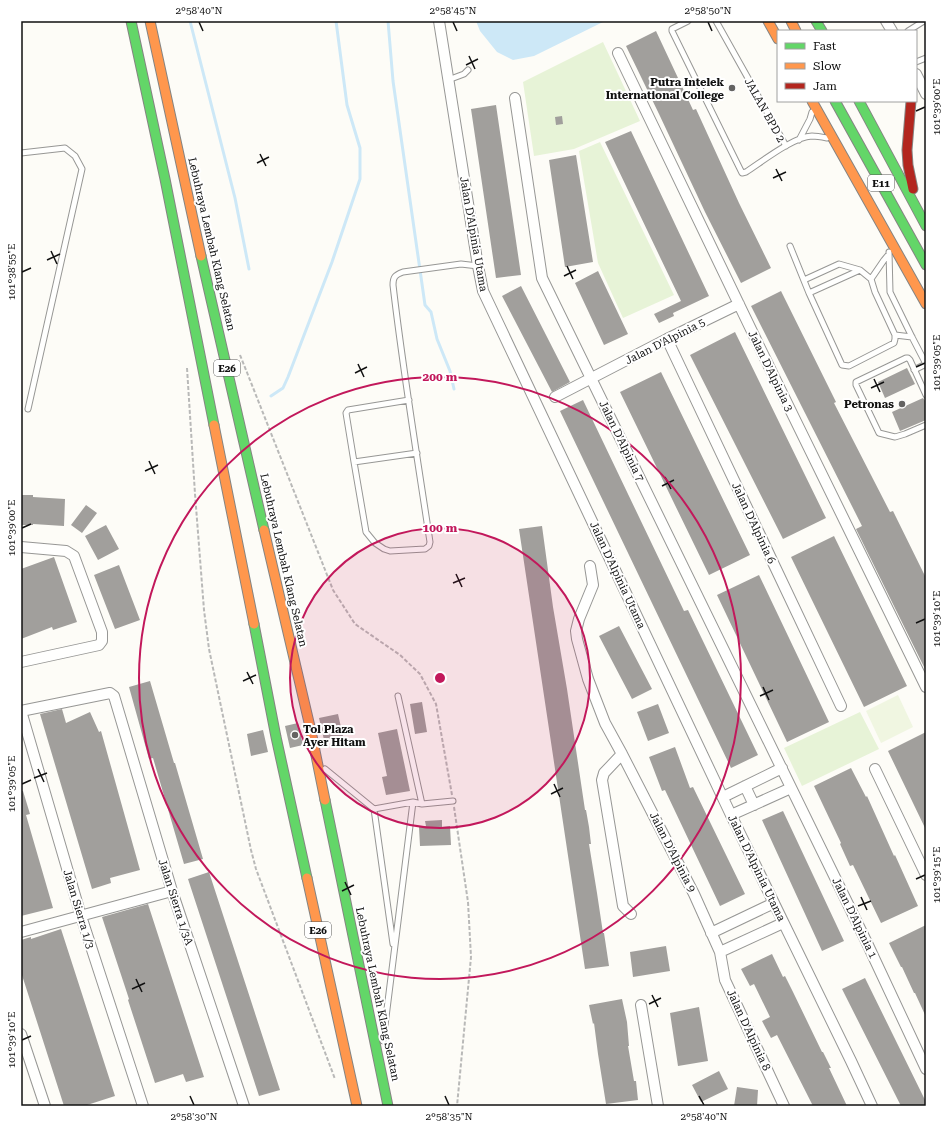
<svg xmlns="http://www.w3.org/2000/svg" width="947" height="1127" viewBox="0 0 947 1127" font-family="'Roboto Serif',serif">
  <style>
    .green { fill: #e7f3d7 }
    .pitch { fill: #f0f6e1 }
    .water { fill: #cde8f7 }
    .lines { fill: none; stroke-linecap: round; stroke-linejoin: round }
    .stream { stroke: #cde8f7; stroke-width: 3 }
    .building { fill: #a19f9c }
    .lane-casing { stroke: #979795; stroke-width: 7 }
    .street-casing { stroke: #979795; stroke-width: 12 }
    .fast-casing { stroke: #858482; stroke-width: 11 }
    .slow-casing { stroke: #858482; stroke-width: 11 }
    .jam-casing { stroke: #858482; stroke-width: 11 }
    .path { stroke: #b9b9b8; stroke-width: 2; stroke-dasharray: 4 2; stroke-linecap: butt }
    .lane { stroke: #fffffe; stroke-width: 5 }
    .street { stroke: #fffffe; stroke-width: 10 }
    .fast { stroke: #63d668; stroke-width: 9 }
    .slow { stroke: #ff974d; stroke-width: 9 }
    .jam { stroke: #b3261e; stroke-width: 9 }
    .ticks { fill: none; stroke: #111; stroke-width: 1.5 }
    .ring { fill: none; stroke: #c2185b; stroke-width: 2 }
    .poi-dot { fill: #646362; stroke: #fff; stroke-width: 1.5 }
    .labels { text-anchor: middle; stroke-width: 4; stroke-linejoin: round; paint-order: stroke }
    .shield { fill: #fff; stroke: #585858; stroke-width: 1 }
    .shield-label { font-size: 10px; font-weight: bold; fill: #111 }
    .poi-label { font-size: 11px; font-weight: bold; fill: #111; stroke: #fff; text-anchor: end }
    .street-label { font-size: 11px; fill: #111; stroke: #fff }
    .centre { fill: #c2185b; stroke: #fff; stroke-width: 2 }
    .ring-label { font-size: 12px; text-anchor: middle; font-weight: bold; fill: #c2185b; stroke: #fff; stroke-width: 4; stroke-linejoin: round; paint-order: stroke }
    .neatline { fill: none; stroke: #111; stroke-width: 1.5 }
    .ticks-label { font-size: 10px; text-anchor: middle; fill: #111 }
  </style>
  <rect width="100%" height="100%" fill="#fdfcf7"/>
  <path class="green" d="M 603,42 L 640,121 L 574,149 L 534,156 L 523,82 Z
    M 600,142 L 674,295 L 623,318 L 598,263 L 579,151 Z
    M 860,712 L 879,749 L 802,786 L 784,748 Z"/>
  <path class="pitch" d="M 898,695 L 913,727 L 881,743 L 866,711 Z"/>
  <path class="water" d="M 476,21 L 605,21 L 534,56 L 513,60 L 497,52 L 480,31 Z"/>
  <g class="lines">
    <path class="stream" d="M 190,21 L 235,198 L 249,269
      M 388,21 L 393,81 L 425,305 L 431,312 L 437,339 L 450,371 L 454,389
      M 271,396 L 283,388 L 288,377 L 332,262 L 360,179 L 360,148 L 347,105 L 336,21"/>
  </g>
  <path class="building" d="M 656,31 L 693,110 L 696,109 L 739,203 L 771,268 L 741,283 L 705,212 L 659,114 L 626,46 Z
    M 496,105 L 521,275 L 496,278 L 471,109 Z
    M 562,116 L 563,124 L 556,125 L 555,117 Z
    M 631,131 L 709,296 L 673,313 L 674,316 L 659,323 L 654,314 L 681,301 L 605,142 Z
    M 576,155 L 593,262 L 565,267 L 549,160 Z
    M 598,271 L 628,334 L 604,345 L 575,283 Z
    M 521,286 L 570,382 L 552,392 L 502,296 Z
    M 781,291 L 836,402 L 834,403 L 890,512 L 893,511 L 926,578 L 926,671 L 856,529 L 862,526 L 751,306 Z
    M 735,332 L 826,518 L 783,539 L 690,355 Z
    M 907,368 L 915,384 L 885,398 L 878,382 Z
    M 661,372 L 750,555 L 709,575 L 620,392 Z
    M 923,398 L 926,402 L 926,420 L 900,431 L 892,412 Z
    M 583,400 L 684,611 L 688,610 L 758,755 L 731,768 L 560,411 Z
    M 21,495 L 33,495 L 33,497 L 65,499 L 64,526 L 33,524 L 33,525 L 21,525 Z
    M 86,505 L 97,513 L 82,533 L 71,525 Z
    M 106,525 L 119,549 L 98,560 L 85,536 Z
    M 542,526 L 553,607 L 567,689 L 585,810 L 586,810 L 589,827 L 591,844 L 589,844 L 597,893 L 603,933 L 604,933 L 609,966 L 585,969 L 519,529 Z
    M 834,536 L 907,686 L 864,707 L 791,557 Z
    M 54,557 L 77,622 L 53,630 L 52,627 L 21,639 L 21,569 Z
    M 119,565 L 140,620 L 115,629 L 94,575 Z
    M 759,575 L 829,722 L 787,742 L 717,595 Z
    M 619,626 L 652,689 L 632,699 L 599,636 Z
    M 150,681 L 174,763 L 175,763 L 203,859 L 184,864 L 153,758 L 149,759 L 129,687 Z
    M 422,702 L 427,732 L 415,734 L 410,704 Z
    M 658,704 L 669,733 L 648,741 L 637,712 Z
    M 62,709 L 66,723 L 90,712 L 99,732 L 101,731 L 140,870 L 110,878 L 111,883 L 92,889 L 40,714 Z
    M 338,714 L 343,736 L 324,740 L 319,718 Z
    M 298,723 L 303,745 L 290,748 L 285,726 Z
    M 397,729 L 410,791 L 386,795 L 382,777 L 387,776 L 378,733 Z
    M 263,730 L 268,752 L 251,756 L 247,734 Z
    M 926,732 L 926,830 L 888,751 Z
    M 675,747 L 690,788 L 693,787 L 745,894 L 720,906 L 665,790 L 662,791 L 649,757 Z
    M 851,768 L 866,797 L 867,796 L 894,856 L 895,855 L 918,906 L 881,923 L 853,865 L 850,866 L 840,844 L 841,843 L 814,786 Z
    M 21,791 L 23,791 L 30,814 L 26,815 L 53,908 L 21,916 Z
    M 783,811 L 844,941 L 822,951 L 762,820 Z
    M 442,820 L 442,827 L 450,826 L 451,845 L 420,846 L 419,827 L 426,826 L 425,821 Z
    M 209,872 L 280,1090 L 259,1096 L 188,879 Z
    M 148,904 L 204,1077 L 186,1082 L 183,1074 L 155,1083 L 128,1000 L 129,999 L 102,917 Z
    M 926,925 L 926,1017 L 915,993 L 914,993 L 902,967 L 901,967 L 889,943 Z
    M 61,929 L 115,1096 L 84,1106 L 64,1106 L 21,972 L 21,940 L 31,937 L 31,939 Z
    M 666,946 L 670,971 L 633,977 L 630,952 Z
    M 772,954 L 783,977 L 785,976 L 793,992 L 822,1052 L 823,1052 L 831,1068 L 829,1068 L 847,1106 L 813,1106 L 777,1035 L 771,1038 L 762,1021 L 770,1017 L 754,984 L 750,986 L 741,969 Z
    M 865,978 L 926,1102 L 926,1106 L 901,1106 L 842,989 Z
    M 622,999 L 627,1022 L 629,1046 L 628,1046 L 634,1081 L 636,1081 L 638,1100 L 606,1104 L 598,1054 L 594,1023 L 593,1024 L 589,1005 Z
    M 699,1007 L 708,1061 L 678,1066 L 670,1013 Z
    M 719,1071 L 728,1089 L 701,1102 L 692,1085 Z
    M 737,1087 L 758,1090 L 757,1106 L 734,1106 Z"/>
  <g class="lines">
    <g class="lane-casing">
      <path id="lane" d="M 688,21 L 672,29 L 672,31 L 742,173 L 746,172 C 763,161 793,137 812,136 C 817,136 822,137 827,138
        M 716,21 L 786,146
        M 908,31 L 924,21
        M 916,62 L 926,58
        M 448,80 L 464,74 L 468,70
        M 799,140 L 810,119 L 812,112
        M 21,153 L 65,148 L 75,156 L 82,169 L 28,409
        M 790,246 L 809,293 L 842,365 L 849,366 L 894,343 L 895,339 L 895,335
        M 889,252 L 890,292 L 912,337 L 926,364
        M 889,254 L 884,260 L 871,279 L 875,292 L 895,335 L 912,337
        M 804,280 L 839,264 L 860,270
        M 809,293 L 860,270 L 871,279
        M 914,370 L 926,364
        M 926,395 L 910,360 L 908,358 L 906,358 L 856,382 L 856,385 L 879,433 L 895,437 L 905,434 L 926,425
        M 417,453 L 354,462 L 366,532 L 375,543 L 384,549 L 390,551 L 425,549 L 429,546 L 430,542 C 417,456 403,371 393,285 C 393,277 395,275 403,272 L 461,264 L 478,266
        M 354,462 L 346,413 L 348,410 L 409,400
        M 325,769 L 374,809 L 413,802 L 422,804 L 398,696
        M 422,804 L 453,801
        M 374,809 L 393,944
        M 383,1041 L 413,802"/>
    </g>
    <g class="street-casing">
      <path id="street" d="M 439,21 L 478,266 L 483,291 L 731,815 L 851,1061 L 872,1106
        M 886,21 L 892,31
        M 618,53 L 759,346 L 926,687
        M 916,74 L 926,94
        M 515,98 L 542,278 L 867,943 L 926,1069
        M 667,339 L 841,706
        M 555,397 L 667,339 L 739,304
        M 21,547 L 66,551 L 74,556 L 102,632 L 102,641 L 99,645 L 21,662
        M 590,566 L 593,585 L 579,619 L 576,631 L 577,639 L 588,679 L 605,723 L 622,754
        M 875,769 L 926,875
        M 745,786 L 754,805
        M 723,797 L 782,768
        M 731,815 L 791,788
        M 631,914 L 623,906 L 602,780 L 604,773 L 622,754 L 694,894 L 720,952 L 725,980 L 784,1106
        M 21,932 L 172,891
        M 711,933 L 774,903
        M 720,952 L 783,923
        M 641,1005 L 658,1106
        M 21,1034 L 45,1106
        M 143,1106 L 81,916 L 21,711 L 110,693 L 114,696 L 172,891 L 244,1106"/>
    </g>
    <g class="fast-casing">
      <path id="fast" d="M 131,21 L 165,179 L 214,425
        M 816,21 L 822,31
        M 835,101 L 926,265
        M 859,101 L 926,226
        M 201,256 L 264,530
        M 254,624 L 276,737 L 307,878
        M 325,800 L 388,1106"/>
    </g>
    <g class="slow-casing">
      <path id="slow" d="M 150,21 L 201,256
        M 768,21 L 778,39
        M 791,21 L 796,31
        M 812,101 L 926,304
        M 214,425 L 254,624
        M 264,530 L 311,731 L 325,800
        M 307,878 L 357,1106"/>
    </g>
    <g class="jam-casing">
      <path id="jam" d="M 911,101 L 907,150 L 908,165 L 913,189"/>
    </g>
    <path class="path" d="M 240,355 L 248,375 L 333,590 L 355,624 L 400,655 L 420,674 L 436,704 L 452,795
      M 187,368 L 195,494 L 204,610 L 209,649 L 251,850 L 256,869 L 335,1079
      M 454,807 L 468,902 L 471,957 L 457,1106"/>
    <use href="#lane" class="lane"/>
    <use href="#street" class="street"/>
    <use href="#fast" class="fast"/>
    <use href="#slow" class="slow"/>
    <use href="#jam" class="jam"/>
  </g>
  <path class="ticks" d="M 199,22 L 203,31M 453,22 L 457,31M 708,22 L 712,31M 469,56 L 475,69M 466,65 L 478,59M 916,111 L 925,107M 260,154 L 266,166M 257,163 L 269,157M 776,169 L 782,181M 773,178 L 786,172M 51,251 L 57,264M 47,260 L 60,254M 567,266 L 573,279M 22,272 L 31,268M 564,276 L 576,270M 358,364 L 364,377M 916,367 L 925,363M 355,373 L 367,367M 874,379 L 880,392M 871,388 L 884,382M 149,461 L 155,474M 145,471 L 158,465M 665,477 L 671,489M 662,486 L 674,480M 22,528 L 31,524M 456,574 L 462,587M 453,583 L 465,578M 916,623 L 925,619M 247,672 L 253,684M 243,681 L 256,675M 763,687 L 769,700M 760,696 L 773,690M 38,769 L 44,782M 34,778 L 47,773M 22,784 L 31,780M 554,784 L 560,797M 551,794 L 563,788M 916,879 L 925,875M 345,882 L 351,895M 342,891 L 354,885M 861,897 L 867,910M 858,906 L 871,901M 136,979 L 142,992M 132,989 L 145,983M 652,995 L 658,1007M 649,1004 L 661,998M 22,1040 L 31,1036M 190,1096 L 194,1105M 445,1096 L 449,1105M 699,1096 L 704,1105"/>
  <circle cx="440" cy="678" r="150" fill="#c2185b" fill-opacity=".12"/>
  <g class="ring">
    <circle cx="440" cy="678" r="150"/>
    <circle cx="440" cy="678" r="301"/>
  </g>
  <g class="poi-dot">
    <circle cx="732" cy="88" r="4"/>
    <circle cx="902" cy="404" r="4"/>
    <circle cx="295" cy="735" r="4"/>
  </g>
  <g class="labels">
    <g class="shield">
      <rect x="868" y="175" width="26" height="16" rx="3"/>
      <rect x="214" y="360" width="26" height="16" rx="3"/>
      <rect x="305" y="922" width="26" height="16" rx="3"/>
    </g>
    <g class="shield-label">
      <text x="881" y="187">E11</text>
      <text x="227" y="372">E26</text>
      <text x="318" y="934">E26</text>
    </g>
    <g class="poi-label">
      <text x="724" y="86">Putra Intelek<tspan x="724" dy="13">International College</tspan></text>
      <text x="894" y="408">Petronas</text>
      <text x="303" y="733" text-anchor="start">Tol Plaza<tspan x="303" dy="13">Ayer Hitam</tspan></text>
    </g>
    <g class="street-label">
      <text transform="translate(765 110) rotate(61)" y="4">JALAN BPD 2</text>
      <text transform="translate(474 234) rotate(80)" y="4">Jalan D'Alpinia Utama</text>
      <text transform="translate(212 244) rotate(77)" y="4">Lebuhraya Lembah Klang Selatan</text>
      <text transform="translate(665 341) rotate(-27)" y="4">Jalan D'Alpinia 5</text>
      <text transform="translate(771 371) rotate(64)" y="4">Jalan D'Alpinia 3</text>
      <text transform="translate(622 441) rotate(64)" y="4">Jalan D'Alpinia 7</text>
      <text transform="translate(754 523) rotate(65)" y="4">Jalan D'Alpinia 6</text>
      <text transform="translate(284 560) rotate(77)" y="4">Lebuhraya Lembah Klang Selatan</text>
      <text transform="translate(618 575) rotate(65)" y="4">Jalan D'Alpinia Utama</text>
      <text transform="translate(673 852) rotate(63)" y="4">Jalan D'Alpinia 9</text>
      <text transform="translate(757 868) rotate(64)" y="4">Jalan D'Alpinia Utama</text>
      <text transform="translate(176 902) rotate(72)" y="4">Jalan Sierra 1/3A</text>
      <text transform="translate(79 909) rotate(73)" y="4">Jalan Sierra 1/3</text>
      <text transform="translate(855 918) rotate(64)" y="4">Jalan D'Alpinia 1</text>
      <text transform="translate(378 994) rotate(78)" y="4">Lebuhraya Lembah Klang Selatan</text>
      <text transform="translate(749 1030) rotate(65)" y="4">Jalan D'Alpinia 8</text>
    </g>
  </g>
  <circle cx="440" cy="678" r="6" class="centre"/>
  <g class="ring-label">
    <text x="440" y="381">200 m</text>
    <text x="440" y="532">100 m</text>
  </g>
  <rect width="947" height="1127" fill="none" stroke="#ffffff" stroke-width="44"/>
  <rect x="777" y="30" width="140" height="72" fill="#ffffff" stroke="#a0a0a0"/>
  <rect x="785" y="43" width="20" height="6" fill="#63d668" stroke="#a0a0a0"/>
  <text x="813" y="50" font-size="12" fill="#111111">Fast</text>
  <rect x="785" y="63" width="20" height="6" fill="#ff974d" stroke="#a0a0a0"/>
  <text x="813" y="70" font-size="12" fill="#111111">Slow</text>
  <rect x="785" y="83" width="20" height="6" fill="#b3261e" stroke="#a0a0a0"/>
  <text x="813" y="90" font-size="12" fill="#111111">Jam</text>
  <rect x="22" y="22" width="903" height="1083" class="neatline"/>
  <g class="ticks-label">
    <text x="199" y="14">2°58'40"N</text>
    <text x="453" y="14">2°58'45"N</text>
    <text x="708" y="14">2°58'50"N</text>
    <text transform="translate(936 107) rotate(-90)" y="4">101°39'00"E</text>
    <text transform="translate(11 272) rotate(-90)" y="4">101°38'55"E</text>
    <text transform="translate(936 363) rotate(-90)" y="4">101°39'05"E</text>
    <text transform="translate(11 528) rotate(-90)" y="4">101°39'00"E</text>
    <text transform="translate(936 619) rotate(-90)" y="4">101°39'10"E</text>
    <text transform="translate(11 784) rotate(-90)" y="4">101°39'05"E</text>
    <text transform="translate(936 875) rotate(-90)" y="4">101°39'15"E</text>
    <text transform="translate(11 1040) rotate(-90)" y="4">101°39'10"E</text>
    <text x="194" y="1120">2°58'30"N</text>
    <text x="449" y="1120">2°58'35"N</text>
    <text x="704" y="1120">2°58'40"N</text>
  </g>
</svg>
